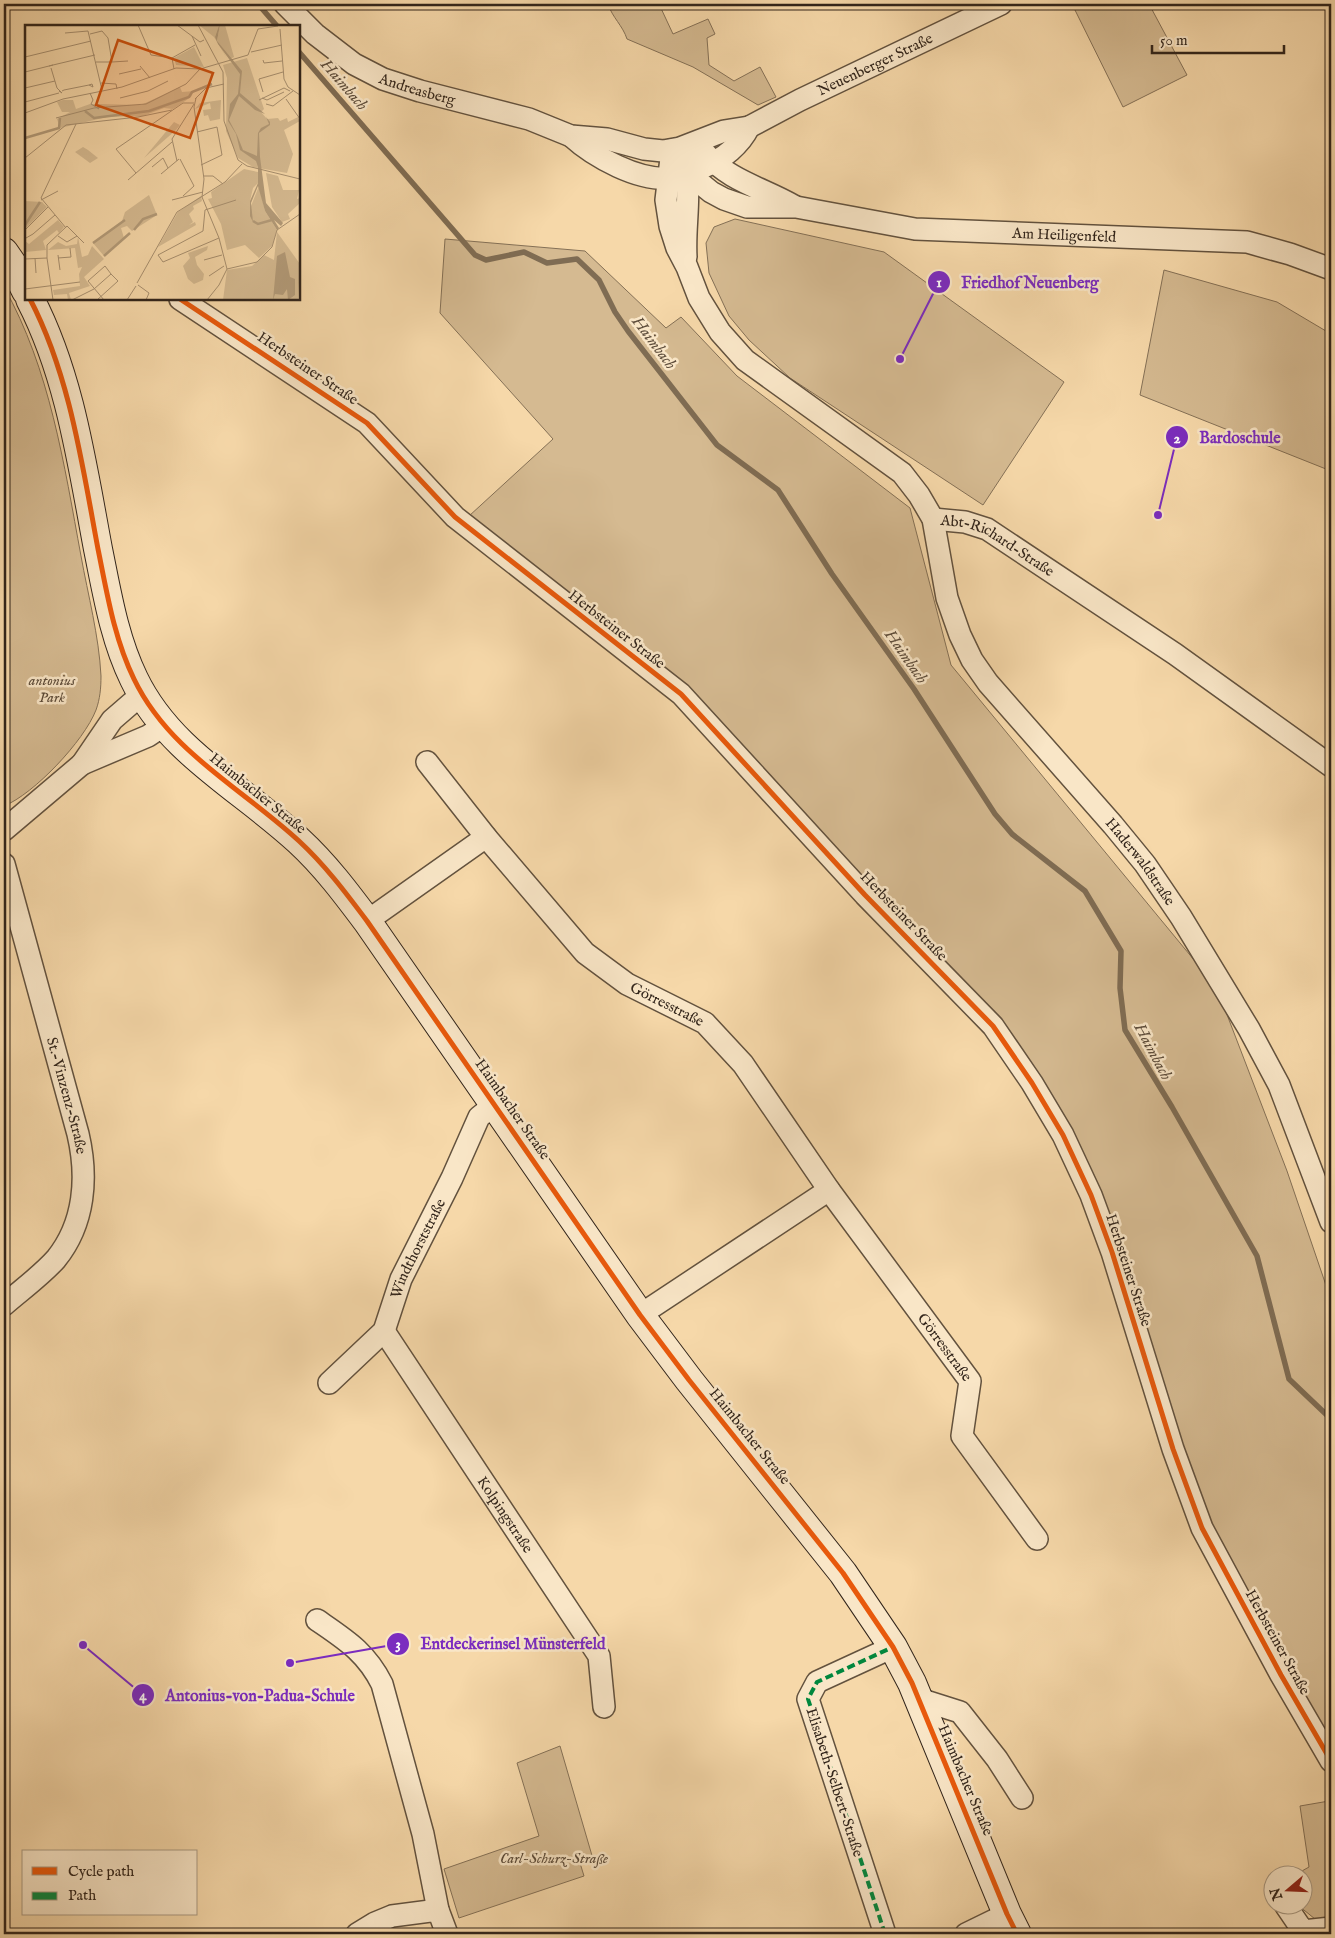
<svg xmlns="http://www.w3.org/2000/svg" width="1335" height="1938" viewBox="0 0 1335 1938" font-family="'IM FELL English',serif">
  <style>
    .green { fill: #d5ba91; stroke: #847056 }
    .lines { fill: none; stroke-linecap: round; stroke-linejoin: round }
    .stream { stroke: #7f6c53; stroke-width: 5.5 }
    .minor-casing { stroke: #63523e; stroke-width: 24 }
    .secondary-casing { stroke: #32251b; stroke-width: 30 }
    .minor { stroke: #f9e6c7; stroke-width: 21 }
    .secondary { stroke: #f9e6c7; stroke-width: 28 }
    .quiet { stroke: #00873e; stroke-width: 4; stroke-dasharray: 8 4; stroke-linecap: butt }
    .cycleway-casing { stroke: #f9e6c7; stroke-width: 8 }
    .cycleway { stroke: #e8590c; stroke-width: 5 }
    .labels { text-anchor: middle; stroke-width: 5; stroke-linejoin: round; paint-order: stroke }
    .street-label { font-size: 15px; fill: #32251b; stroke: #f9e6c7 }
    .park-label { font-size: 15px; font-style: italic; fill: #5b4a38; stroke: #f9e6c7 }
    .water-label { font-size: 16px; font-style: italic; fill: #5f4e3c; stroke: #f9e6c7 }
    .inset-river { fill: none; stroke: #b39b79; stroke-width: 2.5 }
    .inset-road { fill: none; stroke: #a89070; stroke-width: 1 }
    .view { fill: #cd510e; fill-opacity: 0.15; stroke: #cd510e; stroke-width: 2.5 }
    .inset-edge { fill: none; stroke: #32251b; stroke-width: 2.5 }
    .leader { fill: none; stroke: #7b2cbf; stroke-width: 2 }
    .callout-dot { fill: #7b2cbf; stroke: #f9e6c7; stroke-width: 2 }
    .mark-label { font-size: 15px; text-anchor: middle; font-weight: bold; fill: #fff }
    .callout-label { font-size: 16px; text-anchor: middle; font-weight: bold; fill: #7b2cbf; stroke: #f9e6c7; stroke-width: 5; stroke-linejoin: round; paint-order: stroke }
  </style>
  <rect width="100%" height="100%" fill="#f6d8a9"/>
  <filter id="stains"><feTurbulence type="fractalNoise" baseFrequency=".004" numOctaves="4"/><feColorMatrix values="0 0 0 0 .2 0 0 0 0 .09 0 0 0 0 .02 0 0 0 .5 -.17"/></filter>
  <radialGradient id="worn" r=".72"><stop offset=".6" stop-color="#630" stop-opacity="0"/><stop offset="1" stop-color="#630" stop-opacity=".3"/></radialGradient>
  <path class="green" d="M 608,4 L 659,4 L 673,34 L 708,19 L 715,34 L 707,38 L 709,65 L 734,81 L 760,67 L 776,97 L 758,105 L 693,67 L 627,39 C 623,26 612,17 608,4 Z
    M 1072,4 L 1149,4 L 1187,75 L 1123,107 Z
    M 735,219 L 884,252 L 1064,382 L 983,505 L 790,378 L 749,340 L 729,316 L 709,273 L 706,243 L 714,227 Z
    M 445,239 L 585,251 L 666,328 L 681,317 L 737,376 L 910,508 L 951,665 L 1199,966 L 1221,999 L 1287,1171 L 1331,1300 L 1331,1769 L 1217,1550 L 1097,1219 L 1045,1113 L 970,1009 L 685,694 L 469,516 L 553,439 L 440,313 Z
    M 1164,270 L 1277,302 L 1331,334 L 1331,471 L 1140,395 Z
    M 4,287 C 50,369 64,464 81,556 C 88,595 99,636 101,676 C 101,688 100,699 96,710 C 84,741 34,794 4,806 Z
    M 560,1746 L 593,1859 L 580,1863 L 584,1876 L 459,1918 L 444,1869 L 539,1836 L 517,1763 Z
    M 1329,1801 L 1331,1802 L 1331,1918 L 1315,1919 L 1299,1906 L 1302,1906 L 1302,1876 L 1293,1876 L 1309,1867 L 1300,1806 Z"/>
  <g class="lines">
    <path class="stream" d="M 258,4 L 277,26
      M 299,52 L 475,255 L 486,260 L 524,252 L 547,263 L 577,259 L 599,280 L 615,312 L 628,331 L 717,445 L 778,490 L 832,574 L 914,689 L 995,814 L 1012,834 L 1085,891 L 1121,951 L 1120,988 L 1125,1030 L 1172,1107 L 1257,1256 L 1289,1379 L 1331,1419"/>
    <g class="minor-casing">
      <g id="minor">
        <path id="s1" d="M 285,4 L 315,34 L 354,64 L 383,79 L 420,91 L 529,119 L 571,136 L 607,139 L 644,149 L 663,151 L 680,148 L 724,131 L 749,127 L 800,100 L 1001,4"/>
        <path d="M 571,136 C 594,157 639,182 672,178 C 683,177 694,171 704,167 C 723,159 740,145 749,127"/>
        <path id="s2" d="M 685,147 L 693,172 L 700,183 L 711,192 L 724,199 L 747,207 L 796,207 L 915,229 L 1247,242 L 1290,254 L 1331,269"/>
        <path id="s3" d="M 672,150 L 666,200 L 670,226 L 677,248 L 687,267 L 699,298 L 720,332 L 745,360 L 902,473 L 919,495 L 933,519 L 947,598 L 960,635 L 972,660 L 988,683 L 1113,825 L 1145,864 L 1181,917 L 1249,1029 L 1279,1085 L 1331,1222"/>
        <path d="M 705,153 C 729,181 763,188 794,206"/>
        <path d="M 684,163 C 692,195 684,225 686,257"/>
        <path d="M 180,299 L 367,423 L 455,517 L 681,694 L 865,895 L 993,1026 L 1032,1083 L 1063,1135 L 1091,1195 L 1112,1252 L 1173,1449 L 1202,1528 L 1281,1675 L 1331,1761"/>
        <path id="s4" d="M 933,519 L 965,522 L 987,529 L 1175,654 L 1331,766"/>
        <path id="s5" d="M 427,762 L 486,837 L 585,953 L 627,984 L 705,1023 L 743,1064 L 829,1190 L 970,1381 L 962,1436 L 1037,1539"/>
        <path d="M 82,764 L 148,736 L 163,726"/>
        <path d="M 4,830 L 82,764 L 112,720 L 142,694"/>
        <path id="s6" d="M 4,864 L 78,1134 C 88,1177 85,1223 56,1259 C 42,1275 20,1291 4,1305"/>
        <path d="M 367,921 L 486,837"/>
        <path d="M 640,1315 L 829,1190"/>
        <path id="s7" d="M 384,1331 L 599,1656 L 604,1707"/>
        <path id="s8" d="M 329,1383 L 384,1331 L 401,1279 L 452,1178 L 479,1117 L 494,1105"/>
        <path d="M 317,1620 C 346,1640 366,1652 382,1684 L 423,1834 L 438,1910"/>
        <path d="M 919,1699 L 960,1712 L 997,1759 L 1022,1798"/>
        <path d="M 1286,1906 L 1303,1931 L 1331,1928"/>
        <path d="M 357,1934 L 375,1923 L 392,1916 L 438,1910 L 447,1934"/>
        <path d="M 885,1934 L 808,1699 L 817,1682 L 893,1647"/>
        <path d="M 966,1934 L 1007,1914"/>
      </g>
    </g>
    <g class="secondary-casing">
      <path id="secondary" d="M 4,252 L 13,265 L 26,291
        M 30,299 C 70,376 82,464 98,549 C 107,593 114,638 134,679 C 169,752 242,788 299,841 C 325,865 346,893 367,921 L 640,1315 L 689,1380 L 843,1573 L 893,1647 L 912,1683 L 1007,1914 L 1017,1934"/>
    </g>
    <use href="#minor" class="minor"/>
    <use href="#secondary" class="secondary"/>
    <path class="quiet" d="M 885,1934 L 808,1699 L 817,1682 L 893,1647"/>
    <g class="cycleway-casing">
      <path id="cycleway" d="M 30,299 C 70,376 82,464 98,549 C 107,593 114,638 134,679 C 169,752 242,788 299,841 C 325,865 346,893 367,921 L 640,1315 L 689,1380 L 843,1573 L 893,1647 L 912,1683 L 1007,1914 L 1017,1934
        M 180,299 L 367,423 L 455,517 L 681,694 L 865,895 L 993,1026 L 1032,1083 L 1063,1135 L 1091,1195 L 1112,1252 L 1173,1449 L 1202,1528 L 1281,1675 L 1331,1761"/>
    </g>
    <use href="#cycleway" class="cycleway"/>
  </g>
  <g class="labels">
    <g class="street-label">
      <text dy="5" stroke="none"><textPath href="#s1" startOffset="645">Neuenberger Straße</textPath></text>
      <text dy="5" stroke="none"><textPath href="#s1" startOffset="160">Andreasberg</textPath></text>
      <text dy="5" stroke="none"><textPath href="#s2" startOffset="412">Am Heiligenfeld</textPath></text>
      <text transform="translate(308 368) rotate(34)" y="5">Herbsteiner Straße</text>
      <text dy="5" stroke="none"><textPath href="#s4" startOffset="71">Abt-Richard-Straße</textPath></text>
      <text transform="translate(617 629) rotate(38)" y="5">Herbsteiner Straße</text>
      <text transform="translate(258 793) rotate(39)" y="5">Haimbacher Straße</text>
      <text dy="5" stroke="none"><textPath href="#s3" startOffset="891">Haderwaldstraße</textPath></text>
      <text transform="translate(904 916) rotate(46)" y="5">Herbsteiner Straße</text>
      <text dy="5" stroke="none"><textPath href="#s5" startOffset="345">Görresstraße</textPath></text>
      <text dy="5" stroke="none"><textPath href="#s6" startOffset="240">St.-Vinzenz-Straße</textPath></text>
      <text transform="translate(513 1109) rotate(55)" y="5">Haimbacher Straße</text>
      <text dy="5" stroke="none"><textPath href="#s8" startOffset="165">Windthorststraße</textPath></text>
      <text transform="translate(1129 1270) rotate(72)" y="5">Herbsteiner Straße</text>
      <text dy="5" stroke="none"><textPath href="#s5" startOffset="791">Görresstraße</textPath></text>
      <text transform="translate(750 1436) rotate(51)" y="5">Haimbacher Straße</text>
      <text dy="5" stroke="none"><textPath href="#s7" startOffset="220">Kolpingstraße</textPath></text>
      <text transform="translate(1278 1642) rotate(61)" y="5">Herbsteiner Straße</text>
      <text transform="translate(966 1780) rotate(67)" y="5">Haimbacher Straße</text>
      <text transform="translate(835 1782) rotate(72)" y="5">Elisabeth-Selbert-Straße</text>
    </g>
    <g class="park-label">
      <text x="52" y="685">antonius<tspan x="52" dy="17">Park</tspan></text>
      <text x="554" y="1863">Carl-Schurz-Straße</text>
    </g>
    <g class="water-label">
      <text transform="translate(345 84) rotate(49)" y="6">Haimbach</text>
      <text transform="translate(655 342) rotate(53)" y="6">Haimbach</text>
      <text transform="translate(907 656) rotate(55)" y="6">Haimbach</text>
      <text transform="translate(1154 1051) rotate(62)" y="6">Haimbach</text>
    </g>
  </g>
  <g transform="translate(25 25)">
    <rect width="275" height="275" fill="#f6d8a9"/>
    <path d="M 174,0 L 194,0 L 190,12 L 203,35 L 189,12 ZM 195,0 L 200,0 L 209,32 L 205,34 L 192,16 ZM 169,22 L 179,42 L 151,40 L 149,33 ZM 222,33 L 239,84 L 236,87 L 242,94 L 253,93 L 255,96 L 262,93 L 263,97 L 273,92 L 275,96 L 259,105 L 268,129 L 262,148 L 228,142 L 213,133 L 201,106 L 202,53 L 198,40 ZM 155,62 L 157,67 L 169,66 L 166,72 L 148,84 L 139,83 L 118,91 L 82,92 L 35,103 L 32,94 L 45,87 L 37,87 L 32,77 L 38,75 L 48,75 L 51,84 L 65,79 L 71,79 L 71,83 L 73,79 L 116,80 ZM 196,75 L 195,94 L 185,96 L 183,90 L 179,91 L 178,85 L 186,84 L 185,78 L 170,84 L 175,78 ZM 149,97 L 155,100 L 151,105 L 119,133 ZM 58,122 L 63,125 L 73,133 L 65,138 L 50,127 ZM 219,144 L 233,147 L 233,158 L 228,163 L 225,176 L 226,181 L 234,161 L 240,186 L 252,205 L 247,221 L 234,233 L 220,220 L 202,225 L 196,199 L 183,174 L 187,173 L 186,167 ZM 241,148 L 253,151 L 258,165 L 274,165 L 272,174 L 275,173 L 275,178 L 263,189 L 265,194 L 257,197 L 247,182 ZM 124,170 L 132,190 L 107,206 L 102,201 L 96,203 L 99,213 L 79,231 L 68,218 L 97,196 L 100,187 ZM 176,171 L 177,176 L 168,181 L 169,184 L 164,189 L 168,197 L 164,200 L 170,197 L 171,200 L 133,222 L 153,187 ZM 0,176 L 17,177 L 22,182 L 0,204 ZM 33,195 L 39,202 L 34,208 L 32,205 L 18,216 L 21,225 L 0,227 L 0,216 L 4,219 ZM 252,207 L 275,239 L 273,275 L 198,275 L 202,245 L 227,241 L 239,230 L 249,235 ZM 53,212 L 57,232 L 63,230 L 67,221 L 79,234 L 59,252 L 65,261 L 44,268 L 46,275 L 43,275 L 42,269 L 29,270 L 28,265 L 55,261 L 54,249 L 57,242 L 53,243 L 50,223 L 23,225 L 33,217 L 41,221 L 52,219 ZM 183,221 L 182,225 L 170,232 L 172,240 L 179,249 L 178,255 L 169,259 L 163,254 L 158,241 L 165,233 L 163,228 Z" fill="#d5ba91"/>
    <path d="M 194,0 L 195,0 L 192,16 L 217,46 L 215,68 L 240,89 L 230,85 L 214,71 L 204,95 L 212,110 L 218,125 L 232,131 L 233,108 L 236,103 L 244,99 L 241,92 L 245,97 L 245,100 L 234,108 L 235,132 L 241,178 L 258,198 L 256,201 L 249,195 L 254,203 L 252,205 L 240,186 L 233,161 L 226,178 L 228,197 L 225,191 L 225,176 L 233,158 L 233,142 L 231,136 L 215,125 L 211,109 L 203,96 L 205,79 L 213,69 L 215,49 L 193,19 L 190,12 ZM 260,227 L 265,252 L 270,254 L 270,270 L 263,275 L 262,264 L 258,270 L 250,269 L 248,275 L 252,231 Z" fill="#b39b79"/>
    <path class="inset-river" d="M 60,86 L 69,93 L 124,86 L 164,72 L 167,67 L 187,59M 0,113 L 34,103 L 35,93M 228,196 L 233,199 L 247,195M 0,200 L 15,177M 109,205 L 118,194 L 132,189M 68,218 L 100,195M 79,231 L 105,208"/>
    <path class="inset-road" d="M 113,0 L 126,30 L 147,33M 152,0 L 175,17 L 179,15M 173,0 L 198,47 L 199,96 L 213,135 L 222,141 L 275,154M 255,4 L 259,54 L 263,62 L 275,70M 63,6 L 77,65M 40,8 L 63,6M 65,9 L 77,6 L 83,13 L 87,37 L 71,37M 167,11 L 176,31M 226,27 L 257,20M 0,32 L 66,16M 238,35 L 239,38 L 257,36M 87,37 L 103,36M 28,40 L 70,30M 115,41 L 125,53M 26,43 L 32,63 L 37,68 L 34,66M 149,44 L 147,33 L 170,20M 0,47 L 28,40 L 24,41M 94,49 L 116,44M 76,58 L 91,59 L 92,64M 0,63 L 30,56M 37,66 L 39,65 L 64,60 L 67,59 L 68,62 L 64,60M 238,67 L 234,54 L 258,47M 65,68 L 68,75 L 66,79 L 74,84M 95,73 L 123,66 L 143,56M 171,73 L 169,82 L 179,154 L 177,172 L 194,213 L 202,244M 237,73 L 242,75 L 259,67M 170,74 L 181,63 L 199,59M 261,74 L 275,94M 234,75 L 259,63 L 265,66M 0,77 L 34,68M 241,79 L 248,81 L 268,66M 0,88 L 38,74 L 97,62 L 151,43 L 175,44 L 223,30 L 233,4 L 253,1M 31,93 L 69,83 L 121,79 L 161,59 L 175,44M 172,107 L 192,102 L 197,130M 0,133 L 41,100 L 113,92 L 147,85M 155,134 L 169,161 L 158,171M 152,136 L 147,114 L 169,79M 176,140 L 197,130M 127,142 L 138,133 L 143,143M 111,148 L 91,124 L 158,78 L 169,78M 136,149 L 154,134M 179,151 L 188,151 L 198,159M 103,155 L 147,117M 16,175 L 33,166M 147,175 L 178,167M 41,203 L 16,173 L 51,99M 0,205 L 23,182M 0,211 L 1,213 L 8,209 L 30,190M 33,211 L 42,217 L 52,211M 194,213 L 138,237 L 133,230 L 178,206 L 180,185 L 211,175M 33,230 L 35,245M 10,233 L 11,248M 22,233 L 22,220 L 42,201 L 59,218M 33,233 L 46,232 L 45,223M 0,234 L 22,233 L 28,275M 179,235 L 197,230M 202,244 L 232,237 L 247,222 L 252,205 L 275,189M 184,251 L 199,241M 112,258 L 152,187 L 200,157 L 217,139M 113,260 L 124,268 L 121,275M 0,264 L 55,257M 69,264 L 86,249 L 93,256 L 72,275M 47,275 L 69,264M 79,275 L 63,256 L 80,241 L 86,249M 102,275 L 111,261M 182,275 L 194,260 L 202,244"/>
    <path class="view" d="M 93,15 L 188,48 L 165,113 L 71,80 Z"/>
    <rect width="275" height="275" class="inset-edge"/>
  </g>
  <path class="leader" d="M900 359L939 282M1158 515L1177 437M290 1663L398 1644M83 1645L143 1695"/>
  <g class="callout-dot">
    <circle cx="900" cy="359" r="5"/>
    <circle cx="1158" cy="515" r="5"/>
    <circle cx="290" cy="1663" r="5"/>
    <circle cx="83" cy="1645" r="5"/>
    <circle cx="939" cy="282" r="12"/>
    <circle cx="1177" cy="437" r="12"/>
    <circle cx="398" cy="1644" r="12"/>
    <circle cx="143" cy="1695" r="12"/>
  </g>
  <g class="mark-label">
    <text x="939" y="287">1</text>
    <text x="1177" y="443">2</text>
    <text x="398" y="1649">3</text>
    <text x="143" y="1700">4</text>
  </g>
  <g class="callout-label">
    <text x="1030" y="288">Friedhof Neuenberg</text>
    <text x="1240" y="443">Bardoschule</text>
    <text x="513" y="1649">Entdeckerinsel Münsterfeld</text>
    <text x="260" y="1701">Antonius-von-Padua-Schule</text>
  </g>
  <rect width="1335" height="1938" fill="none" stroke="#f6d8a9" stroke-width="20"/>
  <rect x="5" y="5" width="1325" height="1928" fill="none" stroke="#32251b" stroke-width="2.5"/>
  <rect x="10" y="10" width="1315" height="1918" fill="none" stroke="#32251b"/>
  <rect x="22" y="1850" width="175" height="65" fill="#f9e6c7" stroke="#a99982"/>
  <rect x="32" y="1867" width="25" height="8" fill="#e8590c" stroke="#a99982"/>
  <text x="68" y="1876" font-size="15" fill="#32251b">Cycle path</text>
  <rect x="32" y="1892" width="25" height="8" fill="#00873e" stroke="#a99982"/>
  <text x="68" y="1900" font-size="15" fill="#32251b">Path</text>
  <g transform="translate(1288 1890) rotate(251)"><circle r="24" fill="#f9e6c7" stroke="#a99982"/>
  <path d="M0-4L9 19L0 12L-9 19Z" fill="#8f2418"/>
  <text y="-8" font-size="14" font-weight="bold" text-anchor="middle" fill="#32251b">N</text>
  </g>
  <path d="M1152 45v8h132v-8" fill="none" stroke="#32251b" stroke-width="2.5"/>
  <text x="1160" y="45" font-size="15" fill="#32251b" stroke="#f9e6c7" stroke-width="4" paint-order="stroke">50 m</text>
  <rect width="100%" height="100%" filter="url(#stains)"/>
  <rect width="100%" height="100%" fill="url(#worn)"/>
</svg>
